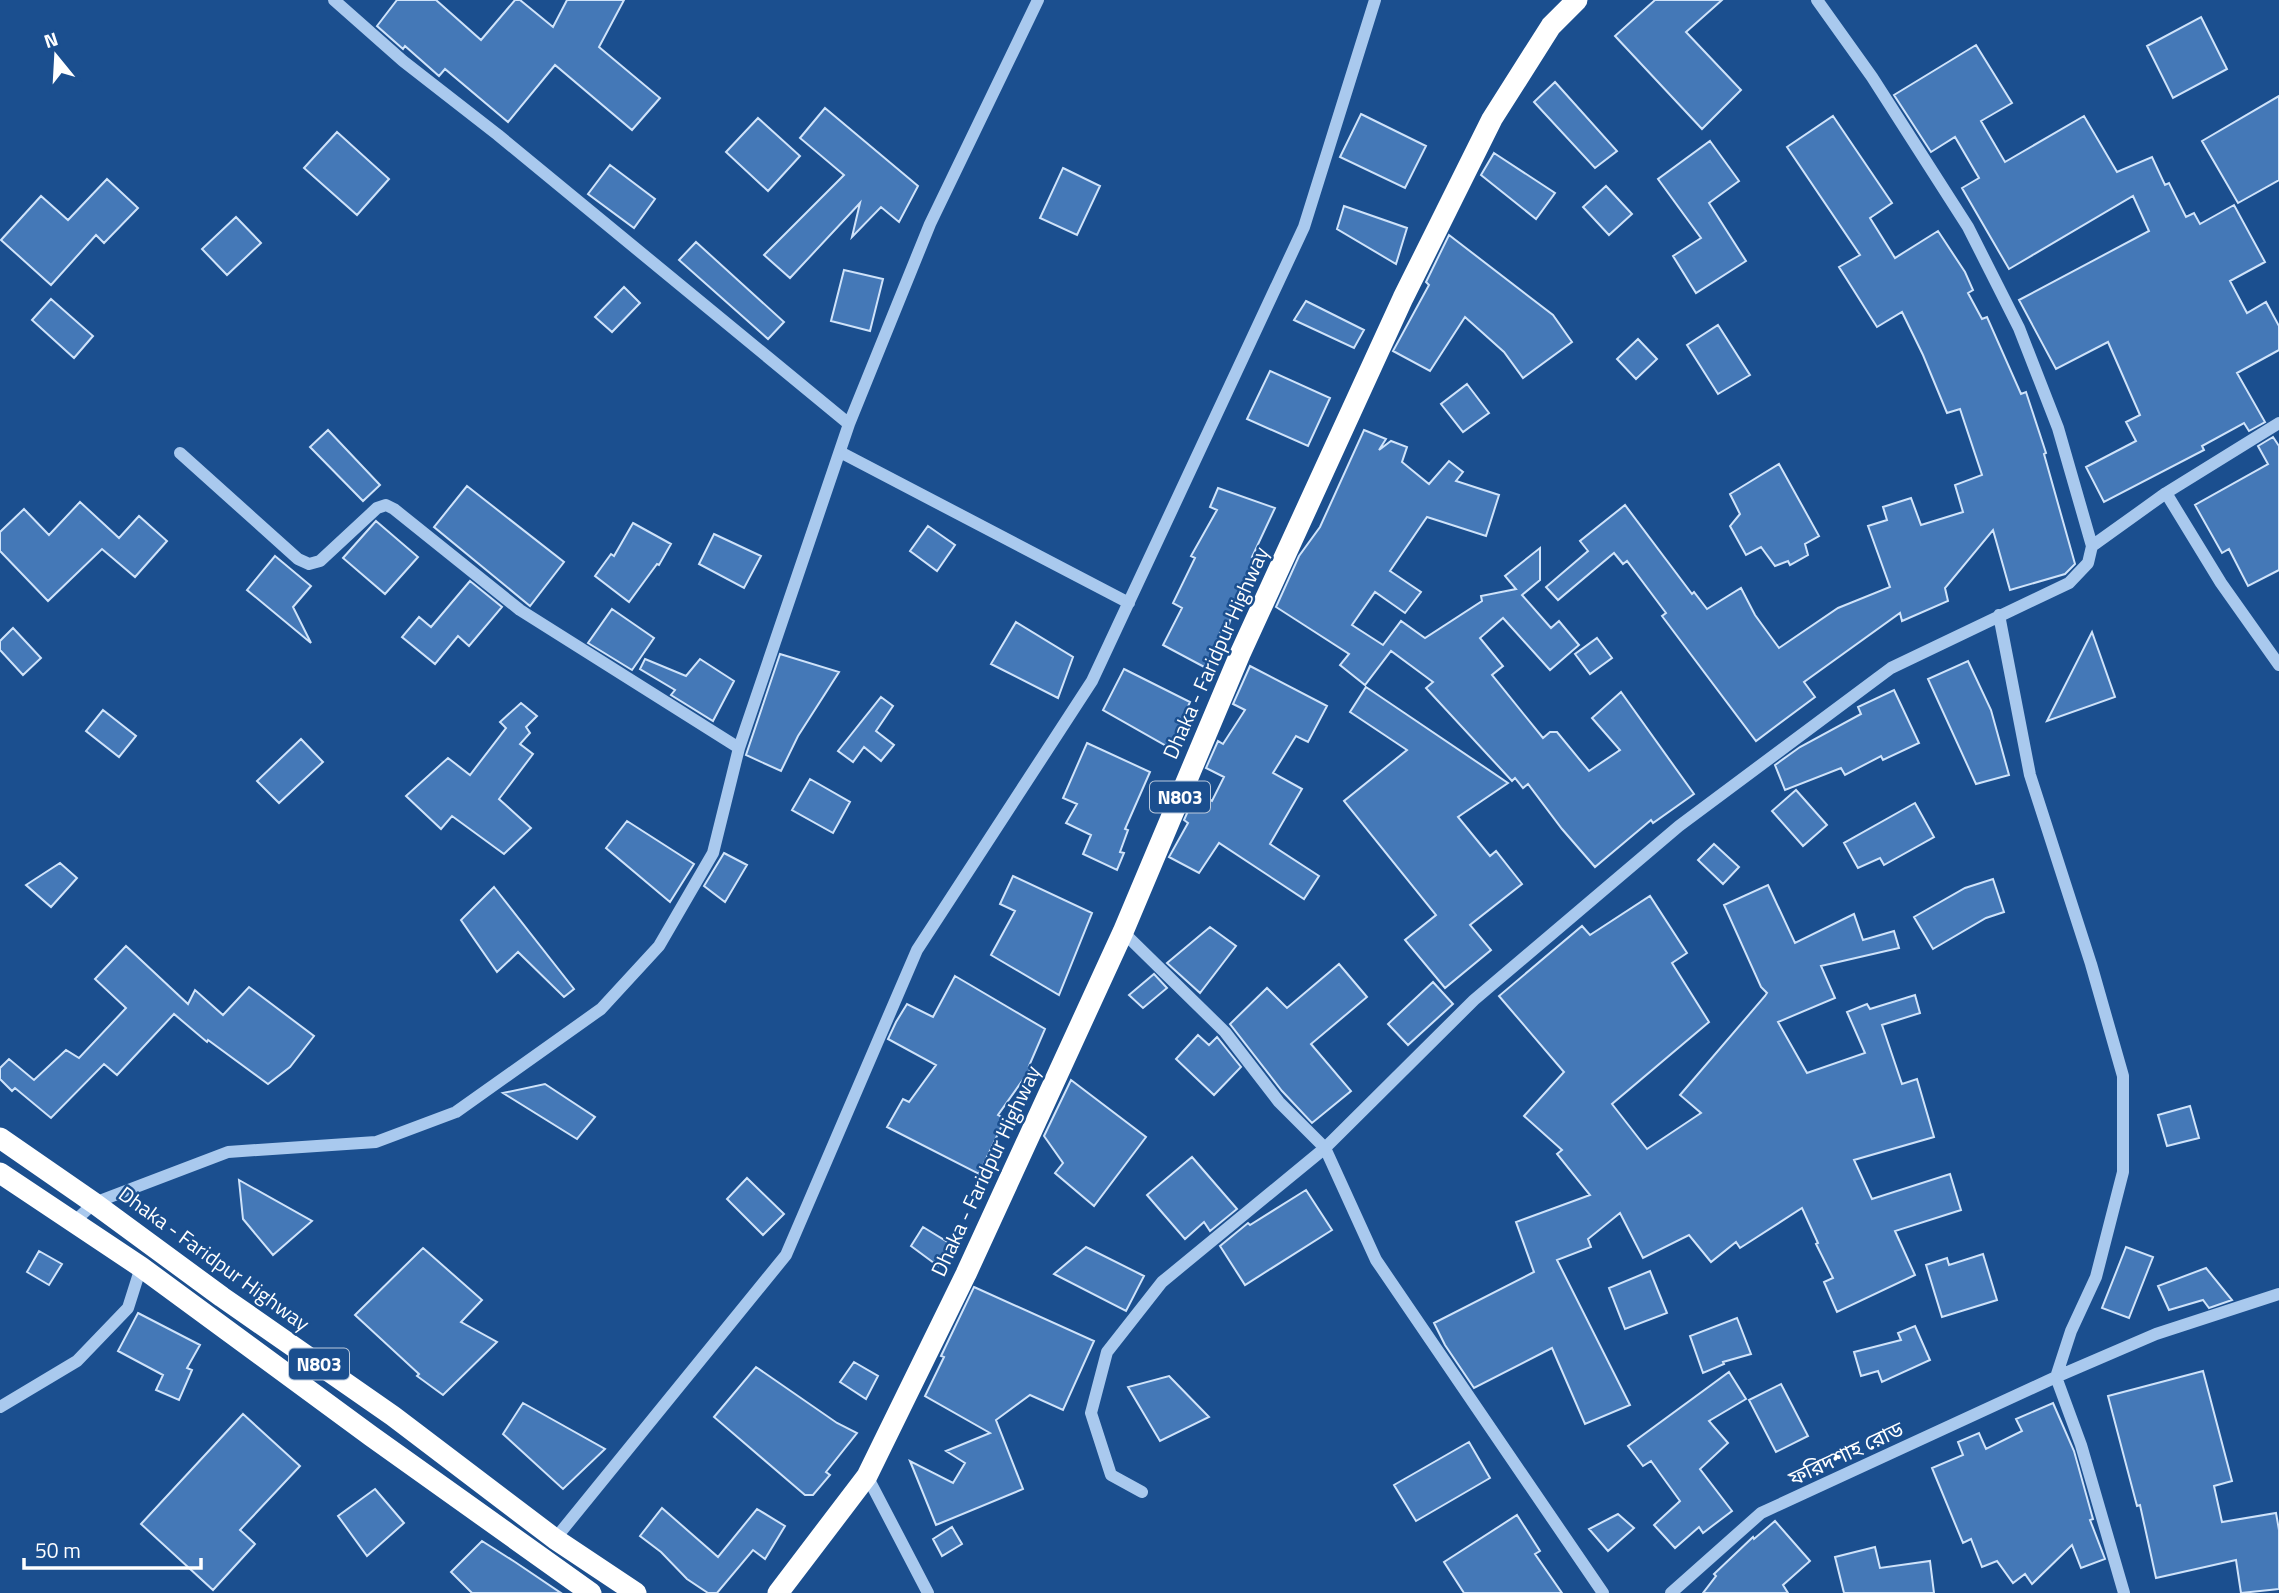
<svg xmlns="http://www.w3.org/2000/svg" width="2279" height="1593" viewBox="0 0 2279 1593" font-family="'Titillium Web','Noto Sans Bengali',sans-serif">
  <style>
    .building { fill: #4478b7; stroke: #cfe3fa; stroke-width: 2 }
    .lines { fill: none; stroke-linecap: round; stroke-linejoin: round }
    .minor { stroke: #a9c9ee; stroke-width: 12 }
    .highway { stroke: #fff; stroke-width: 21 }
    .labels { text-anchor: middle; stroke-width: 5; stroke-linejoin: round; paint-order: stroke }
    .shield { fill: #1b4f8f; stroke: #bbcadd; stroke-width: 2 }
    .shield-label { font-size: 19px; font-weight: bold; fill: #fff }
    .street-label { font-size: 21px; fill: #fff; stroke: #1b4f8f }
  </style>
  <rect width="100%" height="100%" fill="#1b4f8f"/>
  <path class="building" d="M 397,0 L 436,0 L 481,40 L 515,0 L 520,0 L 553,27 L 567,0 L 624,0 L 599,47 L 660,98 L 632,130 L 555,65 L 508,122 L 445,69 L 439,76 L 405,46 L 403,49 L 377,26 Z
    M 1655,0 L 1722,0 L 1686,32 L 1741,90 L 1702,129 L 1615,36 Z
    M 2201,17 L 2227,69 L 2173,98 L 2147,46 Z
    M 1976,45 L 2012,103 L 1981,121 L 2005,162 L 2084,116 L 2117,172 L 2152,157 L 2165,185 L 2169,183 L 2186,217 L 2194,213 L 2200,224 L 2234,205 L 2265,262 L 2230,281 L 2247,313 L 2266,302 L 2279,326 L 2279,350 L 2237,373 L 2265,422 L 2249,431 L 2244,423 L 2202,446 L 2204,450 L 2104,502 L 2086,467 L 2136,441 L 2126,422 L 2140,415 L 2108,342 L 2056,369 L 2019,300 L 2149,231 L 2133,196 L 2009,269 L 1962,188 L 1979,178 L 1955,137 L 1931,152 L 1894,95 Z
    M 1555,82 L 1617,151 L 1595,168 L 1534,102 Z
    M 2279,96 L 2279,180 L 2238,203 L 2202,141 Z
    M 825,108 L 918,186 L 899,222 L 881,207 L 852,237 L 860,203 L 790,278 L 764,255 L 844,175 L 800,138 Z
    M 1361,114 L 1426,146 L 1405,188 L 1340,157 Z
    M 1833,116 L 1892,203 L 1870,218 L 1895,258 L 1938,231 L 1965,272 L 1973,290 L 1968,293 L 1982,319 L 1987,317 L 2021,394 L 2026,392 L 2046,453 L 2044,454 L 2075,564 L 2065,574 L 2010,590 L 1993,530 L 1945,588 L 1948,601 L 1902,621 L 1900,613 L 1804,682 L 1815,697 L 1756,741 L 1662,616 L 1666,613 L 1627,561 L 1623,564 L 1614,553 L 1558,600 L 1546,587 L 1588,551 L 1580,541 L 1625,505 L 1692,594 L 1694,592 L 1707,609 L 1741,588 L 1755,615 L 1779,648 L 1838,608 L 1890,587 L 1868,526 L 1887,520 L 1883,507 L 1911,498 L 1921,525 L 1963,512 L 1955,485 L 1982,475 L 1960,409 L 1947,413 L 1923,355 L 1902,312 L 1877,327 L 1839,267 L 1860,255 L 1787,147 Z
    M 758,118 L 800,156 L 768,191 L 726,152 Z
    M 337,132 L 389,179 L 357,215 L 304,168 Z
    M 1710,141 L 1739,181 L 1709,203 L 1746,261 L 1696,293 L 1673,256 L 1701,238 L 1658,179 Z
    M 1494,153 L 1555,193 L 1536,219 L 1481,175 Z
    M 610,165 L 655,199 L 634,228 L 588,194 Z
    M 1063,168 L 1100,186 L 1077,235 L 1040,218 Z
    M 107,179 L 138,208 L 104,243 L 96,235 L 51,285 L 1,240 L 41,196 L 68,220 Z
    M 1606,186 L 1632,214 L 1609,235 L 1583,207 Z
    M 1344,206 L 1407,228 L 1396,264 L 1337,229 Z
    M 236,217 L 261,243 L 227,275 L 202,249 Z
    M 1449,235 L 1553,315 L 1572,342 L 1523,378 L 1504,352 L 1465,317 L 1430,371 L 1393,351 L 1429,285 L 1426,282 Z
    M 696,242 L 784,322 L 768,339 L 679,260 Z
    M 844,270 L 883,279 L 870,331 L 831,321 Z
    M 624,287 L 640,303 L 612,332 L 595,317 Z
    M 51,299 L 93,336 L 74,358 L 32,320 Z
    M 1306,301 L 1364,330 L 1354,348 L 1294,320 Z
    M 1718,325 L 1750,375 L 1718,394 L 1687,345 Z
    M 1638,339 L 1657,359 L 1636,379 L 1617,359 Z
    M 1270,371 L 1330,398 L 1308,446 L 1247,419 Z
    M 1467,384 L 1489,413 L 1463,432 L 1441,404 Z
    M 328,430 L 380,485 L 363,501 L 310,447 Z
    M 1364,430 L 1386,439 L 1379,450 L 1391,441 L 1407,447 L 1402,462 L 1429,484 L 1449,461 L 1463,472 L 1456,481 L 1499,495 L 1486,536 L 1427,517 L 1390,571 L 1421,592 L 1405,613 L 1375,592 L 1352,625 L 1383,645 L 1401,621 L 1425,638 L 1482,601 L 1481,596 L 1516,589 L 1505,576 L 1540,548 L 1540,580 L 1522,595 L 1551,628 L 1559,621 L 1579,645 L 1550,670 L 1503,618 L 1480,638 L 1503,666 L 1492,675 L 1543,738 L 1550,732 L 1557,732 L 1589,771 L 1620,750 L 1592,718 L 1621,692 L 1694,794 L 1653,823 L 1651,820 L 1595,867 L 1562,829 L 1528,784 L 1523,788 L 1515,778 L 1512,781 L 1426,688 L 1433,682 L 1391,651 L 1365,685 L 1340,665 L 1349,654 L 1276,607 L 1299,556 L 1320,527 Z
    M 2273,437 L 2279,446 L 2279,570 L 2248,586 L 2229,549 L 2222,553 L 2195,505 L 2268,464 L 2258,446 Z
    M 1779,464 L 1819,536 L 1805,544 L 1808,555 L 1790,565 L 1788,561 L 1775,566 L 1761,547 L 1746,555 L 1730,526 L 1740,514 L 1730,494 Z
    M 467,486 L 564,562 L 530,606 L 434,527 Z
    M 1218,488 L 1275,508 L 1252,557 L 1257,559 L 1241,585 L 1226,634 L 1221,631 L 1208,669 L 1163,645 L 1182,608 L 1173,603 L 1195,558 L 1191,556 L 1217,510 L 1210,507 Z
    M 80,502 L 119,538 L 139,516 L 167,541 L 135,577 L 102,549 L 48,601 L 0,551 L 0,532 L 24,509 L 49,535 Z
    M 376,521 L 418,557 L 385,594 L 343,558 Z
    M 633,523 L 671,544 L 659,565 L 657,564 L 629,602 L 595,576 L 611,554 L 614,556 Z
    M 928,526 L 955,545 L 937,571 L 910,551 Z
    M 714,534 L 761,556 L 744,588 L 699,564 Z
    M 275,556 L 311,586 L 293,607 L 311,643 L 247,590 Z
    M 470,581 L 502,607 L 469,646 L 458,636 L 435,664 L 402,637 L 419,617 L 431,627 Z
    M 612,609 L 654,638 L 632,670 L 588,643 Z
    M 1016,622 L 1073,657 L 1058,698 L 991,664 Z
    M 13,628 L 41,658 L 23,675 L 0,650 L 0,641 Z
    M 2092,632 L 2115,697 L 2047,721 Z
    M 1597,638 L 1612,658 L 1590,674 L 1575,654 Z
    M 780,654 L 839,672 L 798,736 L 781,771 L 746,755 Z
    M 645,659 L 686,676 L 700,659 L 734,681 L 713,721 L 671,695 L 675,690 L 640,669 Z
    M 1968,661 L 1991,710 L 2009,775 L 1976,784 L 1928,679 Z
    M 1250,666 L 1327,706 L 1308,742 L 1296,736 L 1273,773 L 1302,789 L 1270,844 L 1319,876 L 1304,899 L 1219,843 L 1199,873 L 1169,857 L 1188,823 L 1184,820 L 1196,793 L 1212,801 L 1224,777 L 1206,768 L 1218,741 L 1223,744 L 1245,710 L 1233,704 Z
    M 1124,669 L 1190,702 L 1170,748 L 1103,710 Z
    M 1366,687 L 1508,783 L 1458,817 L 1490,856 L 1496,851 L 1522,884 L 1470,925 L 1491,950 L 1445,988 L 1405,940 L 1436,915 L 1344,801 L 1407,750 L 1350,712 Z
    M 1894,690 L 1919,743 L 1883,760 L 1881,756 L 1845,775 L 1841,768 L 1785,790 L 1775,765 L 1800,747 L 1861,714 L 1858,707 Z
    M 881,697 L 893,706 L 876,731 L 894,745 L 881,761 L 864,747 L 853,762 L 838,751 Z
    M 521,703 L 537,716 L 526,727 L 530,733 L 520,744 L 533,754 L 499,799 L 531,828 L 504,854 L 452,816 L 441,829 L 406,796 L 448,758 L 470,775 L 506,728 L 500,722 Z
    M 103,710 L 136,736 L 119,757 L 86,731 Z
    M 301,739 L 323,762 L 279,803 L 257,781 Z
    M 1087,743 L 1150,772 L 1125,829 L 1128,830 L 1120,852 L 1124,853 L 1117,870 L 1083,854 L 1091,835 L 1066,823 L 1077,804 L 1063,798 Z
    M 810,779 L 850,802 L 833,833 L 792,810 Z
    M 1796,790 L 1827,825 L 1803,846 L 1772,811 Z
    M 1915,803 L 1934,837 L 1884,865 L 1880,858 L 1858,868 L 1844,843 Z
    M 627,821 L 694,864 L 670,902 L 606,848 Z
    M 1714,844 L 1739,867 L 1723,884 L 1698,860 Z
    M 724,853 L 747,865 L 725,902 L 704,886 Z
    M 60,863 L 77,878 L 51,907 L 26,885 Z
    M 1013,876 L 1092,913 L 1059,995 L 991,955 L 1015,911 L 1000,904 Z
    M 1993,879 L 2004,912 L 1986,918 L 1933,949 L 1914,917 L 1965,888 Z
    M 1768,885 L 1795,943 L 1854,914 L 1863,940 L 1894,931 L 1899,948 L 1821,966 L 1835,998 L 1778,1022 L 1807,1073 L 1865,1053 L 1847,1012 L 1867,1004 L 1870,1009 L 1915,995 L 1920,1013 L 1882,1025 L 1902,1084 L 1917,1079 L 1934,1137 L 1854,1160 L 1872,1199 L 1950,1174 L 1961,1210 L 1895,1231 L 1915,1275 L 1837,1312 L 1824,1282 L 1833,1278 L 1816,1244 L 1818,1243 L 1802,1208 L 1740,1248 L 1736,1242 L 1711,1262 L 1689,1235 L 1643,1258 L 1620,1213 L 1588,1239 L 1591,1247 L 1557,1260 L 1630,1405 L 1585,1424 L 1552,1348 L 1474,1388 L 1445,1345 L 1434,1323 L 1534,1272 L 1516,1222 L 1590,1195 L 1557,1154 L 1562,1150 L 1524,1116 L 1564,1072 L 1499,996 L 1582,926 L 1590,935 L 1650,896 L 1687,953 L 1672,963 L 1709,1022 L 1612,1104 L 1647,1149 L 1701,1113 L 1680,1095 L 1765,996 L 1767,993 L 1761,987 L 1724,905 Z
    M 494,887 L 574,989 L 564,997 L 518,952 L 497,972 L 461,920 Z
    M 1210,927 L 1236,946 L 1200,993 L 1167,963 Z
    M 126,946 L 188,1004 L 195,990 L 223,1015 L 249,987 L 314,1036 L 290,1067 L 268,1084 L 208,1040 L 207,1042 L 174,1014 L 117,1075 L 104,1064 L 51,1118 L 15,1088 L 12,1091 L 0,1079 L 0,1068 L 9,1059 L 34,1080 L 66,1050 L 79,1058 L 126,1008 L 95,979 Z
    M 1339,964 L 1367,997 L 1311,1044 L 1351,1091 L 1312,1123 L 1282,1091 L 1230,1024 L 1267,988 L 1287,1008 Z
    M 1154,974 L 1167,988 L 1143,1008 L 1129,995 Z
    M 955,976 L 1045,1029 L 1029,1066 L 1032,1067 L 998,1115 L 1005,1119 L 979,1174 L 887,1127 L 903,1099 L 909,1102 L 936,1065 L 888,1039 L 896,1022 L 907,1004 L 933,1017 Z
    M 1433,982 L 1453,1004 L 1408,1045 L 1388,1024 Z
    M 1198,1035 L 1209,1045 L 1217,1037 L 1241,1067 L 1214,1095 L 1176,1059 Z
    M 1071,1080 L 1146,1137 L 1094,1206 L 1055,1173 L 1063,1163 L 1044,1136 Z
    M 545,1084 L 595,1117 L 577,1139 L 503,1093 Z
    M 2190,1106 L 2199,1138 L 2167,1146 L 2158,1115 Z
    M 1192,1157 L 1237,1209 L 1210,1231 L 1204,1222 L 1185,1239 L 1147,1195 Z
    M 747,1178 L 784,1214 L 763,1235 L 727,1199 Z
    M 239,1180 L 312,1221 L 273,1255 L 243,1219 Z
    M 1306,1190 L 1332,1230 L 1245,1285 L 1220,1246 L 1248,1223 L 1250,1225 Z
    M 923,1227 L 949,1243 L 938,1266 L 911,1246 Z
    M 1086,1247 L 1144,1276 L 1126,1311 L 1054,1274 Z
    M 2126,1247 L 2153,1257 L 2129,1318 L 2102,1308 Z
    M 423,1248 L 482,1300 L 461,1322 L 497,1342 L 443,1395 L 417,1376 L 419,1374 L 355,1315 Z
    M 39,1251 L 62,1264 L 49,1285 L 27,1272 Z
    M 1983,1254 L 1997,1300 L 1942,1317 L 1926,1265 L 1947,1258 L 1949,1265 Z
    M 2206,1268 L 2232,1300 L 2209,1308 L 2203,1300 L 2169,1310 L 2158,1286 Z
    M 1650,1271 L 1667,1313 L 1625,1329 L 1609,1288 Z
    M 974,1287 L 1094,1341 L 1063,1410 L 1030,1395 L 996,1420 L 1023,1489 L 936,1525 L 910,1461 L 953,1483 L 965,1463 L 946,1451 L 990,1433 L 925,1396 L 944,1357 L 941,1356 Z
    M 138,1313 L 200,1345 L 187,1368 L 192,1370 L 179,1400 L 156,1390 L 163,1375 L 118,1351 Z
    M 1737,1318 L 1751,1354 L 1723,1362 L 1724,1364 L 1703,1373 L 1690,1336 Z
    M 1915,1326 L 1930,1360 L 1882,1382 L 1878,1371 L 1861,1376 L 1854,1352 L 1901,1340 L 1898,1333 Z
    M 854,1362 L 878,1376 L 866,1399 L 840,1382 Z
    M 756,1367 L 837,1423 L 857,1433 L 826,1472 L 830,1475 L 813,1495 L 805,1495 L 714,1417 Z
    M 2203,1371 L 2232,1481 L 2214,1486 L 2222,1522 L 2276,1513 L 2279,1530 L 2279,1589 L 2241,1593 L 2236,1560 L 2156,1578 L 2140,1505 L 2137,1506 L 2108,1396 Z
    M 1729,1372 L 1746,1399 L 1709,1421 L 1728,1443 L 1700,1469 L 1732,1511 L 1703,1533 L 1699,1527 L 1675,1548 L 1654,1525 L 1680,1501 L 1651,1461 L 1643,1466 L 1628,1446 Z
    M 1169,1376 L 1209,1417 L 1160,1441 L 1128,1387 Z
    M 1781,1384 L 1808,1436 L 1776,1452 L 1749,1400 Z
    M 523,1403 L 605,1449 L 563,1489 L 503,1434 Z
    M 2053,1403 L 2074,1451 L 2093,1519 L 2090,1520 L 2105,1559 L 2081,1568 L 2072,1545 L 2032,1584 L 2025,1574 L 2013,1583 L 1997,1561 L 1982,1567 L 1971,1539 L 1963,1543 L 1932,1468 L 1963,1455 L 1958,1442 L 1979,1433 L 1986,1449 L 2022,1431 L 2016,1419 Z
    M 243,1414 L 300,1466 L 240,1530 L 255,1544 L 213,1590 L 141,1524 Z
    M 1469,1442 L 1490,1478 L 1416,1521 L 1394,1485 Z
    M 375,1489 L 404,1523 L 367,1556 L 338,1516 Z
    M 662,1508 L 718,1557 L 757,1509 L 785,1526 L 765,1559 L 753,1550 L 717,1593 L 708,1593 L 687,1579 L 661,1552 L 640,1536 Z
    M 1618,1514 L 1634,1528 L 1608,1551 L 1589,1529 Z
    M 1517,1515 L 1540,1551 L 1535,1554 L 1562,1593 L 1464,1593 L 1444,1562 Z
    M 1775,1521 L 1810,1561 L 1783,1585 L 1788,1593 L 1703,1593 L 1716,1576 L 1714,1574 L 1753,1537 L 1754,1539 Z
    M 952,1527 L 962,1544 L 942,1556 L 933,1539 Z
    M 482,1541 L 515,1562 L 561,1593 L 472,1593 L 451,1572 Z
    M 1875,1547 L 1880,1568 L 1930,1561 L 1934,1593 L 1844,1593 L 1835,1557 Z"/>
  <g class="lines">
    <path class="minor" d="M 334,0 L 403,61 L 498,135 L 849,424
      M 1817,0 L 1872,77 L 1968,227 L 2019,328 L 2058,428 L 2092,546
      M 840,452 L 1129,603
      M 180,453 L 298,559 L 309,564 L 320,561 L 377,508 L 386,505 L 394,509 L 520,610 L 739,748
      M 2166,493 L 2221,583 L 2279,665
      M 1999,615 L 2030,775 L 2091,964 L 2123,1076 L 2123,1172 L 2096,1277 L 2071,1331 L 2056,1377 L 2081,1445 L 2124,1593
      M 1123,932 L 1225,1032 L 1279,1102 L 1325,1148 L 1376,1260 L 1603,1593
      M 75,1221 L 94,1203 L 228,1152 L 376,1142 L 456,1112 L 601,1009 L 659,946 L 713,853 L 739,748 L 849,424 L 930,224 L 1038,0
      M 0,1407 L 77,1361 L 128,1308 L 141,1267
      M 867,1476 L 928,1593
      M 1142,1492 L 1111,1475 L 1091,1413 L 1107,1352 L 1162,1282 L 1325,1148 L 1474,1000 L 1679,826 L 1891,668 L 2069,583 L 2088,563 L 2092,546 L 2166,493 L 2279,423
      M 555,1539 L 786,1255 L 917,950 L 1092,681 L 1304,227 L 1375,0
      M 1671,1593 L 1761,1513 L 2056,1377 L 2156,1334 L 2279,1294"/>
    <path class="highway" d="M 0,1138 L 94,1203 L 222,1297 L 393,1416 L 555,1539 L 636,1593
      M 0,1173 L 141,1267 L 371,1436 L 591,1593
      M 778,1593 L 867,1476 L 966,1274 L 1123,932 L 1240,654 L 1403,298 L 1492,119 L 1551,26 L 1577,0"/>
  </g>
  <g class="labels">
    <g class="shield">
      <rect x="1150" y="781.5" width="60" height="31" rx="5"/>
      <rect x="289" y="1348.5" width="60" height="31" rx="5"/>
    </g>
    <g class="shield-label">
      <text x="1180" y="804">N803</text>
      <text x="319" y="1371">N803</text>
    </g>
    <g class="street-label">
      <text transform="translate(1216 653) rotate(-66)" y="7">Dhaka - Faridpur Highway</text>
      <text transform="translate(986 1171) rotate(-65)" y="7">Dhaka - Faridpur Highway</text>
      <text transform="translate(214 1259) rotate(36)" y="7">Dhaka - Faridpur Highway</text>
      <text transform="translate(1846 1454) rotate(-25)" y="7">ফরিদশাহ রোড</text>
    </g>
  </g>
  <g transform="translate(56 56) rotate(342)" stroke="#1b4f8f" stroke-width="5" paint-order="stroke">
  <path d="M0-5L12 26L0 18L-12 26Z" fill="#ffffff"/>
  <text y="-10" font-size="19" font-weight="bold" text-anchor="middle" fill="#ffffff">N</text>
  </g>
  <path d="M24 1558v10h177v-10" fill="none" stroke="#ffffff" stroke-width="3.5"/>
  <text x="35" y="1558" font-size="21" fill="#ffffff" stroke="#1b4f8f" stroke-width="5" paint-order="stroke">50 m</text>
</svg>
